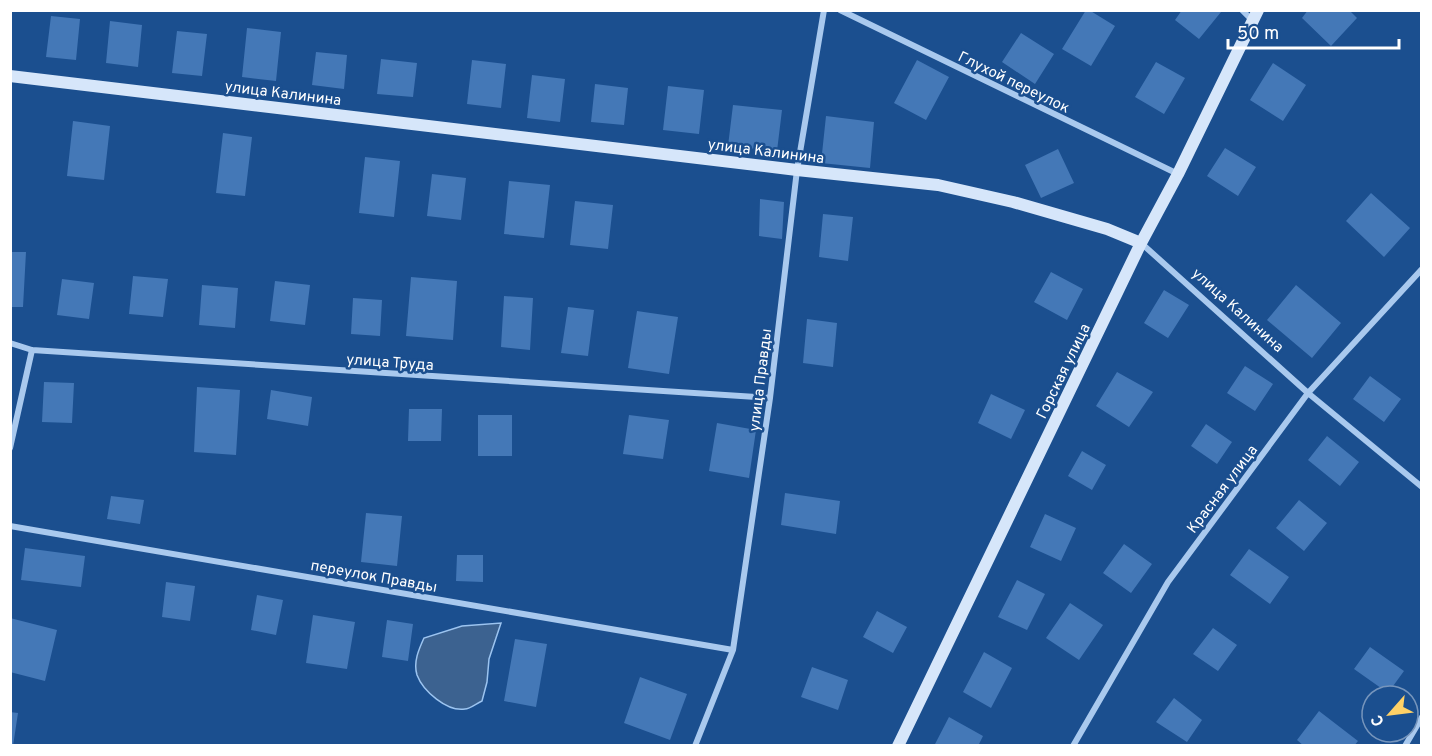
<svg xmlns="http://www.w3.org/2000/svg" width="1432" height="756" viewBox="0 0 1432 756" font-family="Overpass,sans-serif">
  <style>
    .water { fill: #3c6290; stroke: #9cc4f0; stroke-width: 1.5 }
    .building { fill: #4478b7 }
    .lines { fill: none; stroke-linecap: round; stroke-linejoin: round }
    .street { stroke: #a9c9ee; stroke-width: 6 }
    .secondary { stroke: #d6e6fa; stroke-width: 12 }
    .labels { text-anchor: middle; stroke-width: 5; stroke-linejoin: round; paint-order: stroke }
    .street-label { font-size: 15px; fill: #fff; stroke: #1b4f8f }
  </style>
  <rect width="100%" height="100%" fill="#1b4f8f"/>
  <path class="water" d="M 501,623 L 489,659 L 487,682 L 482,701 C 477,703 470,709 465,709 C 447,712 423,691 417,675 C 413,662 419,649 424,638 L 462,626 Z"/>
  <path class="building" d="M 1086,10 L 1089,10 L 1115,26 L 1091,66 L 1062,49 Z
    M 1182,10 L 1219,10 L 1221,12 L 1199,39 L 1175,20 Z
    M 1308,10 L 1349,10 L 1357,18 L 1331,46 L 1302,18 Z
    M 51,16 L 80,19 L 76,60 L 46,57 Z
    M 110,21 L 142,25 L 138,67 L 106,63 Z
    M 247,28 L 281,32 L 276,81 L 242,77 Z
    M 177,31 L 207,34 L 202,76 L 172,73 Z
    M 1021,33 L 1054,54 L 1035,84 L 1002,62 Z
    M 316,52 L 347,55 L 344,89 L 312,85 Z
    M 381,59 L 417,63 L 413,97 L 377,94 Z
    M 472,60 L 506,64 L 501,108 L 467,104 Z
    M 917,60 L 949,77 L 926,120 L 894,103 Z
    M 1156,62 L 1185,78 L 1164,114 L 1135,97 Z
    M 1273,63 L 1306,85 L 1283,121 L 1250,100 Z
    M 532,75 L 565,79 L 560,122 L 527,118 Z
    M 595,84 L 628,88 L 624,125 L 591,122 Z
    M 668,86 L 704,90 L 699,134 L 663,130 Z
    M 733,105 L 782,110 L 777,151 L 728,146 Z
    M 826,116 L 874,122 L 870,168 L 821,163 Z
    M 73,121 L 110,126 L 104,180 L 67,176 Z
    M 223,133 L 252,137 L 245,196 L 216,193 Z
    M 1225,148 L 1256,167 L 1238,196 L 1207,176 Z
    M 1058,149 L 1074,183 L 1041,198 L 1025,165 Z
    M 365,157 L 400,161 L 394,217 L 359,213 Z
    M 432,174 L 466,178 L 461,220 L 427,216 Z
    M 509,181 L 550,185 L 544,238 L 504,234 Z
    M 1371,193 L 1410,228 L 1384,257 L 1346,221 Z
    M 760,199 L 784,202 L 782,239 L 759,236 Z
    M 575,201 L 613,205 L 608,249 L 570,245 Z
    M 823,214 L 853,217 L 848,261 L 819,257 Z
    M 10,252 L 26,252 L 23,307 L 10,307 Z
    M 1051,272 L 1083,289 L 1067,320 L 1034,302 Z
    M 133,276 L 168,279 L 163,317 L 129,314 Z
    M 411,277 L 457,281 L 453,340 L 406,336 Z
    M 62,279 L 94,283 L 89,319 L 57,315 Z
    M 275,281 L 310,285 L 305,325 L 270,321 Z
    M 202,285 L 238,288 L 235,328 L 199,325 Z
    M 1296,285 L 1341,323 L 1312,358 L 1267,320 Z
    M 1164,290 L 1189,305 L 1168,338 L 1144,323 Z
    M 504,296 L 533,298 L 530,350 L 501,347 Z
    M 353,298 L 382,300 L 380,336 L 351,334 Z
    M 568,307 L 594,310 L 588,356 L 561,353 Z
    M 637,311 L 678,317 L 669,374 L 628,368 Z
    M 807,319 L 837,323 L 833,367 L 803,363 Z
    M 1245,366 L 1273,384 L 1255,411 L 1227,393 Z
    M 1117,372 L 1153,392 L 1129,427 L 1096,406 Z
    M 1370,376 L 1401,399 L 1384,422 L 1353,399 Z
    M 44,382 L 74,383 L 72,423 L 42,422 Z
    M 197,387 L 240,390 L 236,455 L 194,452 Z
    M 271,390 L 312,397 L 308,426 L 267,419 Z
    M 991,394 L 1025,410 L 1011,439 L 978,423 Z
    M 409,409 L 442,409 L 441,441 L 408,441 Z
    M 478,415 L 512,415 L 512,456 L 478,456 Z
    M 629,415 L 669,420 L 663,459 L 623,454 Z
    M 717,423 L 756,430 L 749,478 L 709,471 Z
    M 1206,424 L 1232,442 L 1217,464 L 1191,446 Z
    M 1327,436 L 1359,462 L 1340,486 L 1308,460 Z
    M 1082,451 L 1106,465 L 1092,490 L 1068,476 Z
    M 785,493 L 840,501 L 836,534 L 781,525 Z
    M 111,496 L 144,500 L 140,524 L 107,519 Z
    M 1299,500 L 1327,523 L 1304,551 L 1276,528 Z
    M 366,513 L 402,516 L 397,566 L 361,562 Z
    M 1045,514 L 1076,528 L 1061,561 L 1030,547 Z
    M 1124,544 L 1152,564 L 1131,593 L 1103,573 Z
    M 25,548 L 85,556 L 81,587 L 21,580 Z
    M 1249,549 L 1289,577 L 1270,604 L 1230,575 Z
    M 457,555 L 483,555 L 483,582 L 456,581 Z
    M 1017,580 L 1045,594 L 1027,630 L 998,617 Z
    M 166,582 L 195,586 L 190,621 L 162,617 Z
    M 257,595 L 283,600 L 276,635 L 251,630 Z
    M 1070,603 L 1103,625 L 1079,660 L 1046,638 Z
    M 877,611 L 907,627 L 893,653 L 863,637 Z
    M 313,615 L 355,622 L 347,669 L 306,663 Z
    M 10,618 L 57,630 L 45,681 L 10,672 Z
    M 387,620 L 413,624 L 408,661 L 382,657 Z
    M 1213,628 L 1237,645 L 1218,671 L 1193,654 Z
    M 515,639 L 547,644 L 536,707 L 504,701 Z
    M 1370,647 L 1404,671 L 1388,693 L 1354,669 Z
    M 984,652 L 1012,668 L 991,708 L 963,692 Z
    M 812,667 L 848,680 L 838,710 L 801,697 Z
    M 640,677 L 687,694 L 670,740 L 624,723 Z
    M 1174,698 L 1202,720 L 1187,742 L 1156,722 Z
    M 1319,711 L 1358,741 L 1354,746 L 1304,746 L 1297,740 Z
    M 10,712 L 18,713 L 13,746 L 10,746 Z
    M 949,717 L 983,736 L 978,746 L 934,746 Z"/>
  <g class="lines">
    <path class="street" d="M 840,10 L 1178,174
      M 1242,10 L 1252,20
      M 1141,243 L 1308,393 L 1422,487
      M 10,343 L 32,350 L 770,398
      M 10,448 L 32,350
      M 10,526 L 733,650
      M 695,746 L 733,650 L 770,398 L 797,170 L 824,10
      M 1073,746 L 1168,582 L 1308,393 L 1422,269
      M 1405,746 L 1422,717"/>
    <path class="secondary" d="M 10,76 L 797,170 L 938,185 L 1013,202 L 1107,229 L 1141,243
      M 898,746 L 1141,243 L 1178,174 L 1258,10"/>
  </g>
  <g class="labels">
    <g class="street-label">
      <text transform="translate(1014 82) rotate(26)" y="5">Глухой переулок</text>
      <text transform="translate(283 93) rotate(7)" y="5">улица Калинина</text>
      <text transform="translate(766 151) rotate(7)" y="5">улица Калинина</text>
      <text transform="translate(1238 310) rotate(42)" y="5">улица Калинина</text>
      <text transform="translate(390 362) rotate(4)" y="5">улица Труда</text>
      <text transform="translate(1063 371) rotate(-64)" y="5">Горская улица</text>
      <text transform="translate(760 380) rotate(-83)" y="5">улица Правды</text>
      <text transform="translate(1222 489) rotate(-53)" y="5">Красная улица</text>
      <text transform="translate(374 576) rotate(10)" y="5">переулок Правды</text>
    </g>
  </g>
  <rect width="1432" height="756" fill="none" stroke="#ffffff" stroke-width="24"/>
  <g transform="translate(1390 714) rotate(242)"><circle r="28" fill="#1b4f8f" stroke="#7695bc" stroke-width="1.5"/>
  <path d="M0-4.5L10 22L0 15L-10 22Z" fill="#ffd166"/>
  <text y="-9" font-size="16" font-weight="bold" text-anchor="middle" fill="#ffffff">С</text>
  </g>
  <path d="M1228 39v9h171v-9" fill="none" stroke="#ffffff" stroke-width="3"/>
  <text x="1237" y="39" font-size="18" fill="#ffffff" stroke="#1b4f8f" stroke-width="4.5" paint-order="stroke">50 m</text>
</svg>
